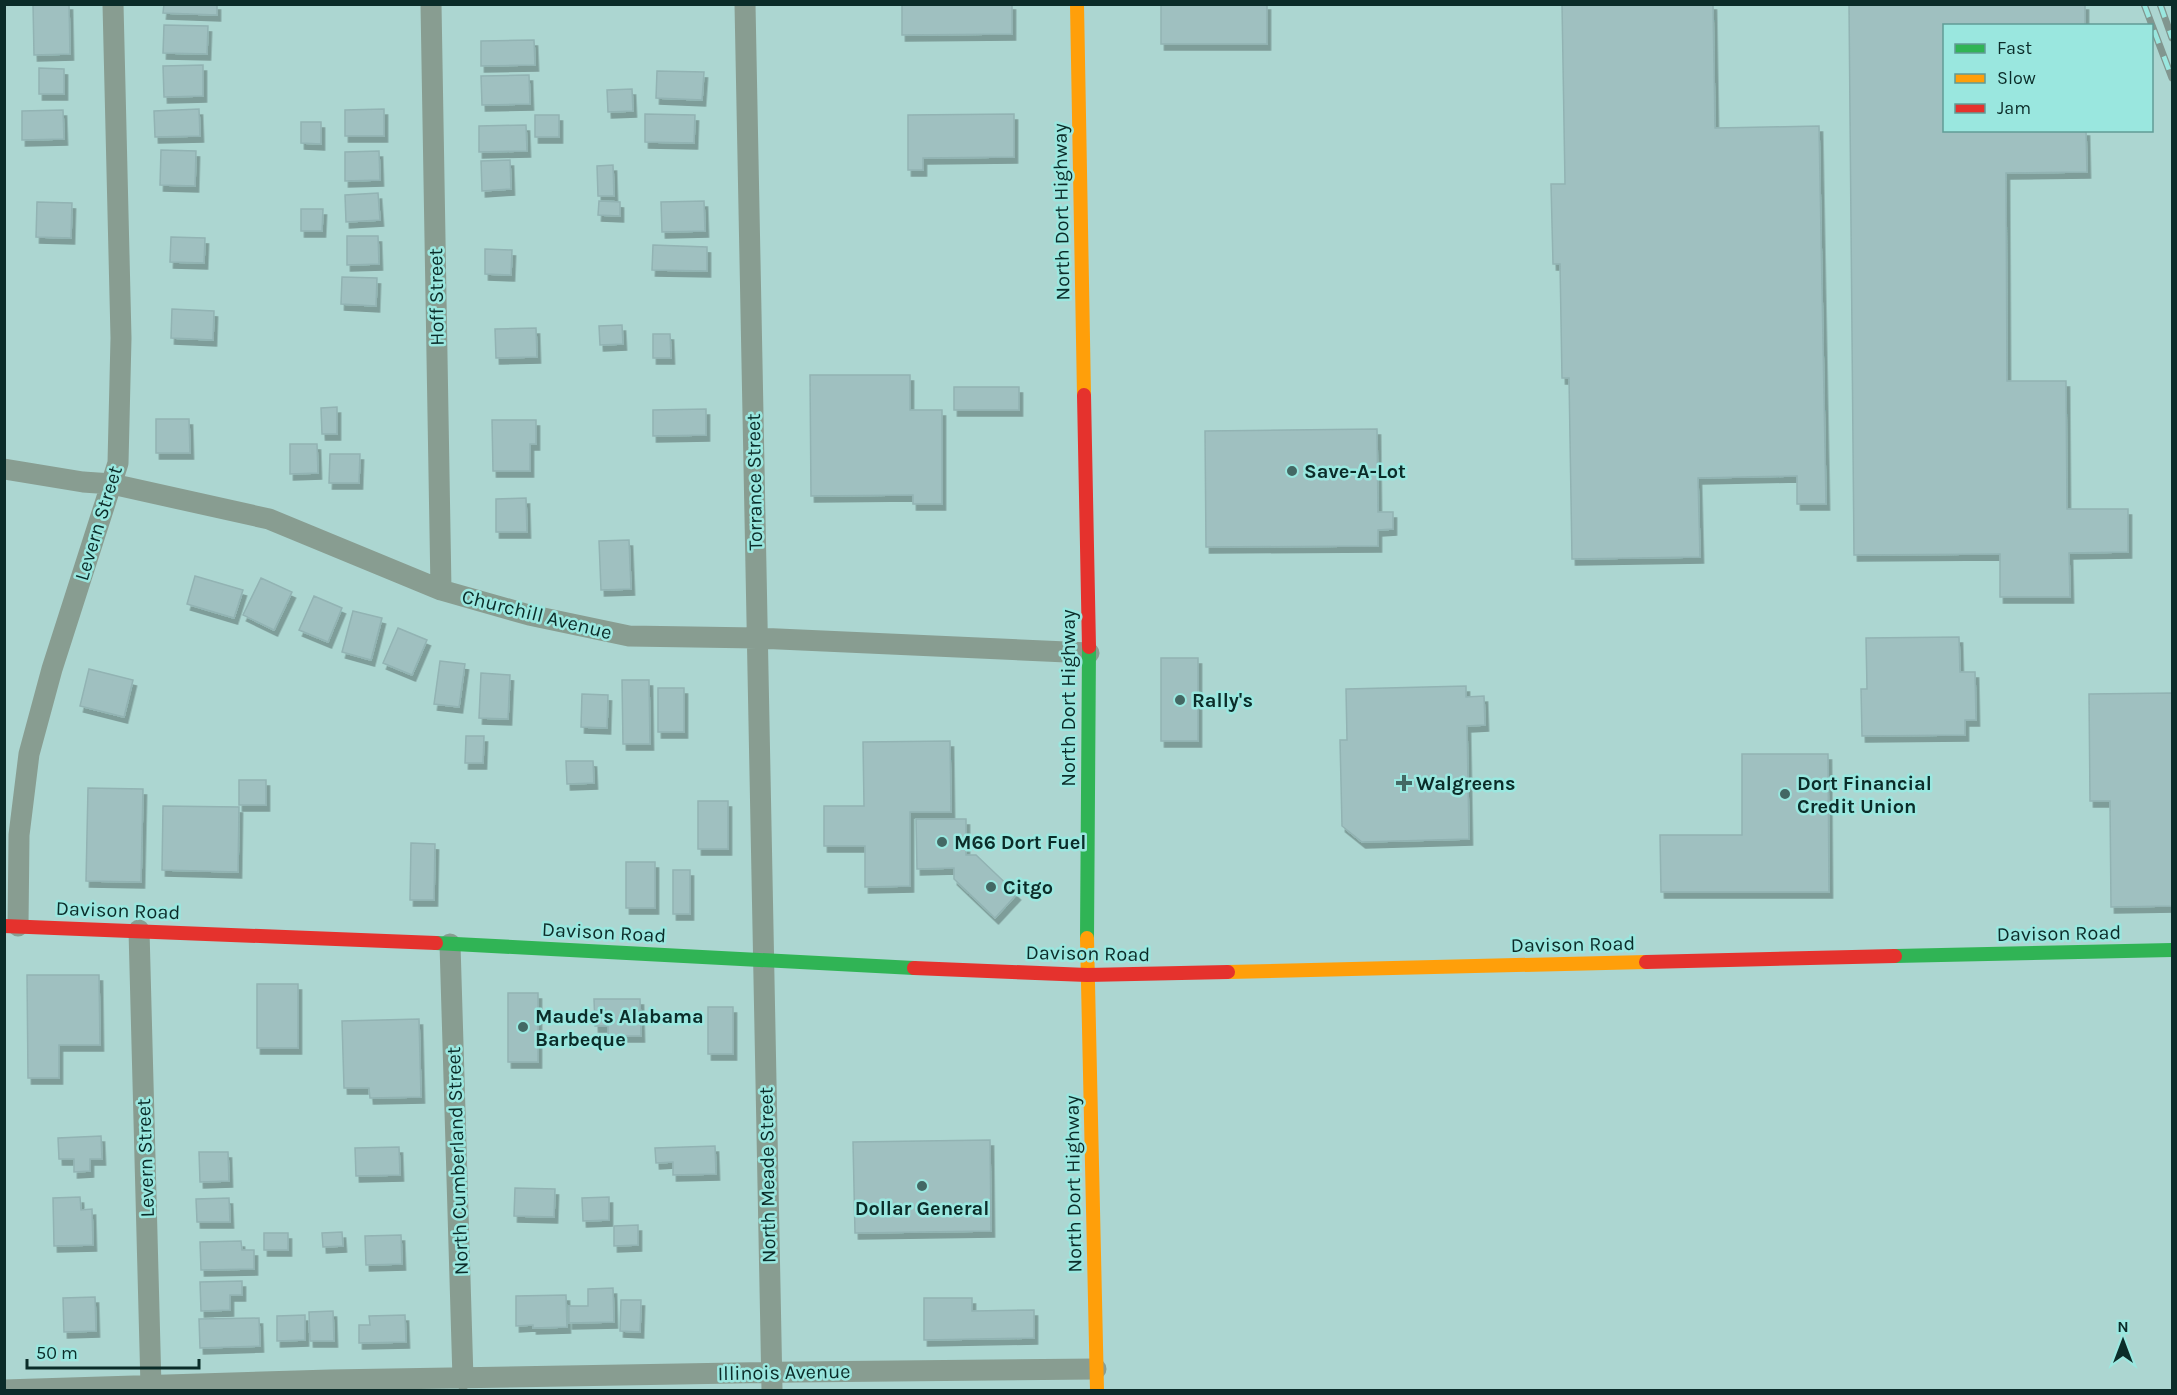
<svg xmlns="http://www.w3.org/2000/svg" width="2177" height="1395" viewBox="0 0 2177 1395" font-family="Karla,sans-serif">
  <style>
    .building { fill: #9fc0c0; stroke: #92b3b3; stroke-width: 1.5; filter: url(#shadow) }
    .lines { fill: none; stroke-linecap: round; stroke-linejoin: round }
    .street { stroke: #889d91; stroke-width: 21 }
    .fast { stroke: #30b455; stroke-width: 14 }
    .slow { stroke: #ff9f0a; stroke-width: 14 }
    .jam { stroke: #e5322d; stroke-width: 14 }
    .rail-casing { stroke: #81968f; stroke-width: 7 }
    .rail { stroke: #9ae7df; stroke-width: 4.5; stroke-dasharray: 14; stroke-linecap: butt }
    .poi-dot { fill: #436864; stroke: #9ae7df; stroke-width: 2 }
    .labels { text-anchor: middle; stroke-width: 5; stroke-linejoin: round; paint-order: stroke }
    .street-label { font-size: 20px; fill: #0b2c29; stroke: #9ae7df }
    .poi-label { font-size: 20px; font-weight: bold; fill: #0b2c29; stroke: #9ae7df; text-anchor: start }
  </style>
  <defs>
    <filter id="shadow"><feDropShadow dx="3.5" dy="6" stdDeviation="0" flood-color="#0004"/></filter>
  </defs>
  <rect width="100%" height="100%" fill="#acd6d1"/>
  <path class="building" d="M 33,4 L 69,4 L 70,54 L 34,55 Z
    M 164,4 L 217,4 L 217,15 L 163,13 Z
    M 902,4 L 1012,4 L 1012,34 L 902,35 Z
    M 1267,4 L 1267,44 L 1161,44 L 1161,5 Z
    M 1562,4 L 1713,4 L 1715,128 L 1819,126 L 1826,504 L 1797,504 L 1797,476 L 1698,478 L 1700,557 L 1572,559 L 1569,378 L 1562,378 L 1560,264 L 1553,264 L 1551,184 L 1565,184 Z
    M 1849,4 L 2085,4 L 2085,26 L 1944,26 L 1944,130 L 2086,130 L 2087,172 L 2006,173 L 2007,381 L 2066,381 L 2067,509 L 2128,509 L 2128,552 L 2069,553 L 2070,597 L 2000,597 L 2000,554 L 1854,555 Z
    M 164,25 L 208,26 L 207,54 L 163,53 Z
    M 534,40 L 535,65 L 481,66 L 481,41 Z
    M 203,65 L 203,96 L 164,97 L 163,66 Z
    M 39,68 L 64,69 L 64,94 L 39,94 Z
    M 657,71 L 704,72 L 702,100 L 656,98 Z
    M 529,75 L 530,104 L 482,105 L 481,76 Z
    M 632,89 L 633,111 L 608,112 L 607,90 Z
    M 199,109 L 200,136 L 155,137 L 154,111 Z
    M 384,109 L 384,136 L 345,136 L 345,110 Z
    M 63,110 L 64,139 L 22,140 L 22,111 Z
    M 645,114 L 695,115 L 694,143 L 645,142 Z
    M 1014,114 L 1014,157 L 923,158 L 923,170 L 908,170 L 908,115 Z
    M 535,115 L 559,115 L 559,137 L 535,137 Z
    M 301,122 L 321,122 L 321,144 L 301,143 Z
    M 526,125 L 527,151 L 479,152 L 479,126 Z
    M 161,150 L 196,151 L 195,186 L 160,185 Z
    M 379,151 L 380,180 L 345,181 L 345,152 Z
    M 510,160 L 511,189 L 482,191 L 481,161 Z
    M 613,165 L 614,196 L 598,196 L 597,166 Z
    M 378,193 L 380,220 L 346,222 L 345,195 Z
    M 599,201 L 620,202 L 620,216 L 598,215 Z
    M 704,201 L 705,231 L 662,232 L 661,202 Z
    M 37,202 L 72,203 L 71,238 L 36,237 Z
    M 301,209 L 323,209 L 322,231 L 301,231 Z
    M 347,236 L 378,236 L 379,264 L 347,265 Z
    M 171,237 L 205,238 L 204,263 L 170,262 Z
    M 653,245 L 707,247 L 707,271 L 652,270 Z
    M 485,249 L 512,250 L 511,275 L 485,274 Z
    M 342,277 L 377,278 L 376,306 L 341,304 Z
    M 172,309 L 214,311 L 213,340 L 171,338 Z
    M 622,325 L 623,344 L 600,345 L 599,326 Z
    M 536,328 L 537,357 L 496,358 L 495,329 Z
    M 653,334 L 670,334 L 671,358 L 653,358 Z
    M 810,375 L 910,375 L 910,410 L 942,410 L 942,504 L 913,504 L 913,495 L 811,496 Z
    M 954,387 L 1019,387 L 1019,410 L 954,410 Z
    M 337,407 L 337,434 L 322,434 L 321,408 Z
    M 706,409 L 706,435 L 653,436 L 653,410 Z
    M 156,419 L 189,419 L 190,453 L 156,453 Z
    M 492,420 L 536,420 L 536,444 L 530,444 L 530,471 L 493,471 Z
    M 1377,429 L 1378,512 L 1393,512 L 1393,529 L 1378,530 L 1378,546 L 1206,547 L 1205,431 Z
    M 290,444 L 317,444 L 318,473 L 290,474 Z
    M 330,454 L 360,454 L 359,483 L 329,483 Z
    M 526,498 L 527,532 L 496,532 L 496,499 Z
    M 629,540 L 631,589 L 601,590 L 599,541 Z
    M 195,576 L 243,590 L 234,618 L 187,604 Z
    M 261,578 L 292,592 L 274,630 L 243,615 Z
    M 314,596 L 342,608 L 328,642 L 299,630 Z
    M 353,611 L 382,618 L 371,660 L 342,652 Z
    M 398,628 L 427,640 L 412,675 L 383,663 Z
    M 1959,637 L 1960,672 L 1975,672 L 1976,720 L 1965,720 L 1965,735 L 1862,736 L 1861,689 L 1867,689 L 1866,638 Z
    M 1161,658 L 1198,658 L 1198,741 L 1161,741 Z
    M 440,661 L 465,664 L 459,707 L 434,704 Z
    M 89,669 L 133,680 L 124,717 L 80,706 Z
    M 481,673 L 510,675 L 508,719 L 479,718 Z
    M 622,680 L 649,680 L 650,744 L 623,744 Z
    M 1466,686 L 1466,697 L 1484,696 L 1485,725 L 1467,726 L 1469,839 L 1362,842 L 1342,826 L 1340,740 L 1347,740 L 1346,689 Z
    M 658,688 L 684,688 L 684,732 L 658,732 Z
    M 2172,693 L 2172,906 L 2111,907 L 2110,801 L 2090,801 L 2089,694 Z
    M 582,694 L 608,695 L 607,728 L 581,727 Z
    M 466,736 L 484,736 L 483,763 L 465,763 Z
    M 950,741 L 951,812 L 910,812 L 910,886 L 865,887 L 865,846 L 824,846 L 824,806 L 864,806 L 863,742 Z
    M 1742,754 L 1828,754 L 1829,892 L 1661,892 L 1660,835 L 1742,835 Z
    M 566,761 L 593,761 L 594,783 L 567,784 Z
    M 239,780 L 266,780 L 266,805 L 239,805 Z
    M 88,788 L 143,789 L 141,882 L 86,881 Z
    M 698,801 L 728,801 L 728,849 L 698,849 Z
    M 163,806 L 239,807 L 238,872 L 162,870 Z
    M 916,819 L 966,819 L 966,855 L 976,855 L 1017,894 L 995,918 L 954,879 L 954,868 L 917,869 Z
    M 411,843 L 435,844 L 434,900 L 410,900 Z
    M 626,862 L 655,862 L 655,908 L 626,908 Z
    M 673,870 L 690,870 L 690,914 L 673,914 Z
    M 27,975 L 99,975 L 100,1045 L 59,1045 L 59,1078 L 28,1078 Z
    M 257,984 L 298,984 L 298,1048 L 257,1048 Z
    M 508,993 L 538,993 L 538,1062 L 508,1062 Z
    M 594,999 L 640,999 L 641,1036 L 608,1036 L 608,1026 L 595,1026 Z
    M 708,1007 L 733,1007 L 733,1054 L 708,1054 Z
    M 419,1019 L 421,1097 L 370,1098 L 369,1088 L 344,1088 L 342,1021 Z
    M 101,1136 L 102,1159 L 90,1159 L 90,1171 L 74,1172 L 74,1159 L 59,1159 L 58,1138 Z
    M 990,1140 L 991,1231 L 855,1233 L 853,1142 Z
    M 715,1146 L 716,1174 L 673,1175 L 673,1162 L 656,1163 L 655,1148 Z
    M 399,1147 L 400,1175 L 356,1176 L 355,1148 Z
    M 199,1152 L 228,1152 L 229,1181 L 200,1182 Z
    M 515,1188 L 555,1189 L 554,1217 L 514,1216 Z
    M 80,1197 L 81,1210 L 92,1209 L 93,1245 L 54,1246 L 53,1198 Z
    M 609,1197 L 609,1220 L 583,1221 L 582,1198 Z
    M 229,1198 L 230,1222 L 197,1222 L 196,1199 Z
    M 638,1225 L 638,1245 L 614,1246 L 614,1226 Z
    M 342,1232 L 343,1246 L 323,1247 L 322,1233 Z
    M 264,1233 L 288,1233 L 288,1250 L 264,1250 Z
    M 401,1235 L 402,1264 L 366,1265 L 365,1236 Z
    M 241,1241 L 242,1250 L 254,1250 L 254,1269 L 201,1270 L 200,1242 Z
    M 242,1281 L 242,1295 L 230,1295 L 230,1310 L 201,1311 L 200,1282 Z
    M 613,1288 L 614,1322 L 569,1323 L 569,1306 L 588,1306 L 588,1289 Z
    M 566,1295 L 567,1327 L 533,1328 L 533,1325 L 516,1326 L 516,1296 Z
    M 95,1297 L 96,1331 L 64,1332 L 63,1298 Z
    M 924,1298 L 972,1298 L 972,1311 L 1034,1310 L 1034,1338 L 924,1340 Z
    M 621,1300 L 641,1300 L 640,1332 L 620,1331 Z
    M 333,1311 L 334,1341 L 310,1341 L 309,1312 Z
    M 305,1315 L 305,1340 L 277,1341 L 277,1316 Z
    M 405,1315 L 406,1342 L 359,1343 L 359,1325 L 370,1325 L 369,1316 Z
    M 259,1318 L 260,1346 L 200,1348 L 199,1319 Z"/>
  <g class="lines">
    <path class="street" d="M 431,4 L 441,590
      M 745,4 L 772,1390
      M 4,469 L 83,482 L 112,484 L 269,519 L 441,590 L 529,615 L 629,636 L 757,638 L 1089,653
      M 18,926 L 19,835 L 29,754 L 52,669 L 118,463 L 121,338 L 113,4
      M 139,930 L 151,1387
      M 450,944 L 463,1379
      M 4,1390 L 330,1380 L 796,1372 L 1096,1369"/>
    <path class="fast" d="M 1087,938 L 1089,647
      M 436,943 L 914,968
      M 1895,956 L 2172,950"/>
    <path class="slow" d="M 1077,4 L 1084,395
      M 1087,938 L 1097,1390
      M 1228,972 L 1646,962"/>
    <path class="jam" d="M 1084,395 L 1089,647
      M 4,926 L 436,943
      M 1646,962 L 1895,956
      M 914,968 L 1087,975 L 1228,972"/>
    <g class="rail-casing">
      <path id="rail" d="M 2144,4 L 2172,78
        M 2160,4 L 2172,38"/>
    </g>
    <use href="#rail" class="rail"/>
  </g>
  <g class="poi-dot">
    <circle cx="1292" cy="471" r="6"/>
    <circle cx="1180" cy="700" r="6"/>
    <path d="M1401 774h6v6h6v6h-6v6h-6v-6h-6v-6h6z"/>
    <circle cx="1785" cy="794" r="6"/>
    <circle cx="942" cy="842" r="6"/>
    <circle cx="991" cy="887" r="6"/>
    <circle cx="523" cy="1027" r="6"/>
    <circle cx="922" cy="1186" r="6"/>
  </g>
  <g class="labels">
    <g class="street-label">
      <text transform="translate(1061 212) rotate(-91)" y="7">North Dort Highway</text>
      <text transform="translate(436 297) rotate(-91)" y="7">Hoff Street</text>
      <text transform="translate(754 482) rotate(-91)" y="7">Torrance Street</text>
      <text transform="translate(98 523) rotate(-73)" y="7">Levern Street</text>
      <text transform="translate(537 614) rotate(14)" y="7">Churchill Avenue</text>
      <text transform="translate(1068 698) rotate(-90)" y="7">North Dort Highway</text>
      <text transform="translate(118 910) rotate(2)" y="7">Davison Road</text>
      <text transform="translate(604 932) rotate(3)" y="7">Davison Road</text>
      <text transform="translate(2059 933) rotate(-1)" y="7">Davison Road</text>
      <text transform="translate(1573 944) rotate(-1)" y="7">Davison Road</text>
      <text transform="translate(1088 953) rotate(1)" y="7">Davison Road</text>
      <text transform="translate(145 1158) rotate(-92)" y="7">Levern Street</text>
      <text transform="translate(457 1161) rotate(-92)" y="7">North Cumberland Street</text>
      <text transform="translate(767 1175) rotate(-91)" y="7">North Meade Street</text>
      <text transform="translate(1073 1184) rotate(-91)" y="7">North Dort Highway</text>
      <text transform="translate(784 1372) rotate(-1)" y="7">Illinois Avenue</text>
    </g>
    <g class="poi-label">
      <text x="1304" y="478">Save-A-Lot</text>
      <text x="1192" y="707">Rally's</text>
      <text x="1416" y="790">Walgreens</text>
      <text x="1797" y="790">Dort Financial<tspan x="1797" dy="23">Credit Union</tspan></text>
      <text x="954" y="849">M66 Dort Fuel</text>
      <text x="1003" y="894">Citgo</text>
      <text x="535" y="1023">Maude's Alabama<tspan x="535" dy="23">Barbeque</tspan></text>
      <text x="922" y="1215" text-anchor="middle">Dollar General</text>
    </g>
  </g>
  <rect width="2177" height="1395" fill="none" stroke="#0b2c29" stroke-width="12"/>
  <rect x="1943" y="24" width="210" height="108" fill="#9ae7df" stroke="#619c96" stroke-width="1.5"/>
  <rect x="1955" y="44" width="30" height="9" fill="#30b455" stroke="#619c96" stroke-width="1.5"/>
  <text x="1997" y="54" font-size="18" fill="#0b2c29">Fast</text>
  <rect x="1955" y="74" width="30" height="9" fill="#ff9f0a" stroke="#619c96" stroke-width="1.5"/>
  <text x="1997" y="84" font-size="18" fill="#0b2c29">Slow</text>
  <rect x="1955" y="104" width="30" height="9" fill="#e5322d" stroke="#619c96" stroke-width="1.5"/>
  <text x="1997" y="114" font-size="18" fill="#0b2c29">Jam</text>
  <g transform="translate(2123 1341)" stroke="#9ae7df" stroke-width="4.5" paint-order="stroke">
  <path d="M0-4.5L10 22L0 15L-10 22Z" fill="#0b2c29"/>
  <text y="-9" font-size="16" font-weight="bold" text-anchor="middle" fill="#0b2c29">N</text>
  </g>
  <path d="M27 1359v9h172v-9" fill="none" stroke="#0b2c29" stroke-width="3"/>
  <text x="36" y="1359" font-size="18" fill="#0b2c29" stroke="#9ae7df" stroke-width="4.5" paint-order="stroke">50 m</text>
</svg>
